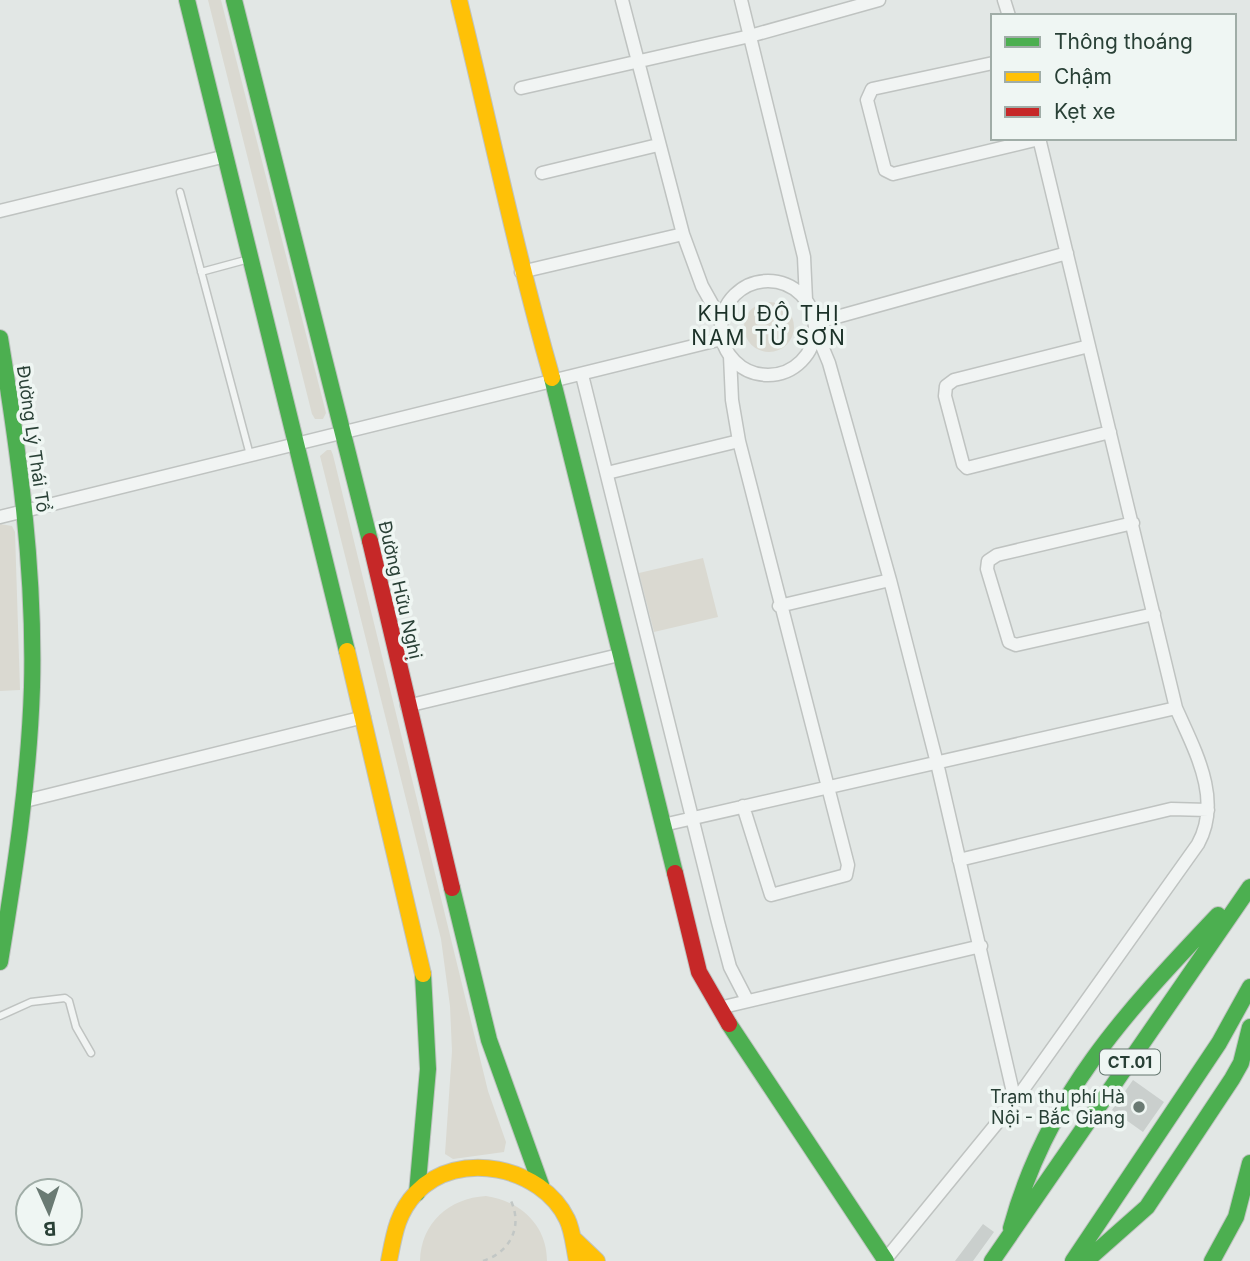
<svg xmlns="http://www.w3.org/2000/svg" width="1250" height="1261" viewBox="0 0 1250 1261" font-family="Inter,sans-serif">
  <style>
    .green { fill: #dad9d1 }
    .building { fill: #cacfcd }
    .lines { fill: none; stroke-linecap: round; stroke-linejoin: round }
    .lane-casing { stroke: #bfc3c1; stroke-width: 9 }
    .street-casing { stroke: #bfc3c1; stroke-width: 15 }
    .fast-casing { stroke: #bfc3c1; stroke-width: 18 }
    .slow-casing { stroke: #bfc3c1; stroke-width: 18 }
    .jam-casing { stroke: #bfc3c1; stroke-width: 18 }
    .path { stroke: #c2c7c5; stroke-width: 2.5; stroke-dasharray: 5 5; stroke-linecap: butt }
    .lane { stroke: #f1f4f3; stroke-width: 6 }
    .street { stroke: #f1f4f3; stroke-width: 12 }
    .fast { stroke: #4caf50; stroke-width: 16 }
    .slow { stroke: #ffc107; stroke-width: 16 }
    .jam { stroke: #c62828; stroke-width: 16 }
    .poi-dot { fill: #6a7a73; stroke: #eff6f3; stroke-width: 2.5 }
    .labels { text-anchor: middle; stroke-width: 7; stroke-linejoin: round; paint-order: stroke }
    .shield { fill: #eff6f3; stroke: #64776f; stroke-width: 2 }
    .shield-label { font-size: 16px; font-weight: bold; fill: #294036 }
    .street-label { font-size: 18px; fill: #294036; stroke: #eff6f3 }
    .poi-label { font-size: 18px; fill: #294036; stroke: #eff6f3; text-anchor: end }
    .quarter-label { font-size: 21px; letter-spacing: 2px; fill: #1b3128; stroke: #eff6f3 }
  </style>
  <rect width="100%" height="100%" fill="#e2e7e5"/>
  <path class="green" d="M 208,0 L 221,0 L 326,413 L 323,419 L 315,419 L 312,414 Z
    M744 327a25 25 0 1 1 50 0a25 25 0 1 1-50 0Z
    M 327,450 L 331,450 L 333,455 L 488,1091 L 506,1142 L 504,1152 L 453,1159 L 445,1154 L 452,1051 L 450,1006 L 441,939 L 320,456 Z
    M 0,524 L 12,526 L 15,532 L 20,690 L 0,691 Z
    M 703,558 L 718,617 L 654,632 L 639,573 Z
    M 486,1196 C 520,1201 547,1225 547,1261 L 420,1261 C 421,1223 449,1198 486,1196 Z"/>
  <path class="building" d="M 1133,1080 L 1164,1102 L 1143,1132 L 1112,1110 Z
    M 983,1224 L 994,1232 L 973,1261 L 955,1261 Z"/>
  <g class="lines">
    <g class="lane-casing">
      <path id="lane" d="M 180,192 L 250,455
        M 201,272 L 249,259
        M 0,1016 L 31,1002 L 65,998 L 69,1001 L 76,1027 L 91,1053"/>
    </g>
    <g class="street-casing">
      <path id="street" d="M 622,0 L 683,234 L 702,286 L 721,320
        M 741,0 L 804,257 L 806,300
        M 1004,0 L 1009,16
        M 993,63 L 872,89 L 867,100 L 885,170 L 893,174 L 1039,139
        M 521,88 L 750,36 L 879,0
        M 542,173 L 658,145
        M 0,211 L 226,156
        M 521,272 L 683,234
        M721 328a47 47 0 1 1 94 0a47 47 0 1 1-94 0Z
        M 815,323 L 1067,253
        M 815,329 L 829,363 L 890,580 L 937,763 L 1015,1101
        M 1089,346 L 954,380 L 946,386 L 945,396 L 963,464 L 967,468 L 1110,432
        M 730,356 L 732,400 L 739,441 L 848,865 L 846,875 L 771,895 L 743,806
        M 582,375 L 718,922 L 730,967 L 747,1000
        M 607,473 L 739,441
        M 0,517 L 722,339
        M 1133,523 L 997,555 L 988,561 L 987,569 L 1009,642 L 1016,645 L 1154,614
        M 779,606 L 890,580
        M 407,706 L 619,655
        M 25,801 L 364,717
        M 663,825 L 1176,708
        M 959,860 L 1171,809 L 1208,810
        M 719,1008 L 981,946
        M 885,1260 L 1015,1101 L 1198,844 C 1223,799 1194,749 1176,708 L 1039,138"/>
    </g>
    <g class="fast-casing">
      <path id="fast" d="M 187,0 L 347,651
        M 234,0 L 370,541
        M 0,338 C 19,453 35,570 32,687 C 29,780 15,871 0,962
        M 552,378 L 675,873
        M 452,888 L 489,1040 L 541,1185
        M 729,1024 L 886,1261
        M 417,1193 L 428,1069 L 423,974
        M 1011,1228 C 1047,1096 1126,1012 1218,915
        M 992,1261 L 1250,887
        M 1073,1261 L 1219,1043 L 1250,987
        M 1086,1261 L 1147,1207 L 1232,1079 L 1241,1063 L 1250,1027
        M 1212,1261 L 1236,1217 L 1250,1163"/>
    </g>
    <g class="slow-casing">
      <path id="slow" d="M 459,0 C 490,126 516,253 552,378
        M 347,651 L 423,974
        M 575,1240 L 597,1261
        M 389,1261 C 394,1235 397,1213 416,1193 C 458,1148 542,1167 567,1219 C 573,1231 574,1248 577,1261"/>
    </g>
    <g class="jam-casing">
      <path id="jam" d="M 370,541 L 452,888
        M 675,873 L 699,972 L 729,1024"/>
    </g>
    <path class="path" d="M 483,1261 C 510,1252 523,1227 511,1201"/>
    <use href="#lane" class="lane"/>
    <use href="#street" class="street"/>
    <use href="#fast" class="fast"/>
    <use href="#slow" class="slow"/>
    <use href="#jam" class="jam"/>
  </g>
  <circle class="poi-dot" cx="1139" cy="1107" r="7"/>
  <g class="labels">
    <rect class="shield" x="1100" y="1049.5" width="60" height="25" rx="5"/>
    <g class="shield-label">
      <text x="1130" y="1068">CT.01</text>
    </g>
    <g class="street-label">
      <text transform="translate(33 439) rotate(82)" y="6">Đường Lý Thái Tổ</text>
      <text transform="translate(400 590) rotate(77)" y="6">Đường Hữu Nghị</text>
    </g>
    <g class="poi-label">
      <text x="1125" y="1103">Trạm thu phí Hà<tspan x="1125" dy="21">Nội - Bắc Giang</tspan></text>
    </g>
    <g class="quarter-label">
      <text x="769" y="321">KHU ĐÔ THỊ<tspan x="769" dy="24">NAM TỪ SƠN</tspan></text>
    </g>
  </g>
  <rect x="991" y="14" width="245" height="126" fill="#eff6f3" stroke="#a0ada7" stroke-width="2"/>
  <rect x="1005" y="37" width="35" height="10" fill="#4caf50" stroke="#a0ada7" stroke-width="2"/>
  <text x="1054" y="49" font-size="21" fill="#294036">Thông thoáng</text>
  <rect x="1005" y="72" width="35" height="10" fill="#ffc107" stroke="#a0ada7" stroke-width="2"/>
  <text x="1054" y="84" font-size="21" fill="#294036">Chậm</text>
  <rect x="1005" y="107" width="35" height="10" fill="#c62828" stroke="#a0ada7" stroke-width="2"/>
  <text x="1054" y="119" font-size="21" fill="#294036">Kẹt xe</text>
  <g transform="translate(49 1212) rotate(177)"><circle r="33" fill="#eff6f3" stroke="#a0ada7" stroke-width="2"/>
  <path d="M0-5L12 26L0 18L-12 26Z" fill="#6a7a73"/>
  <text y="-10" font-size="19" font-weight="bold" text-anchor="middle" fill="#294036">B</text>
  </g>
</svg>
